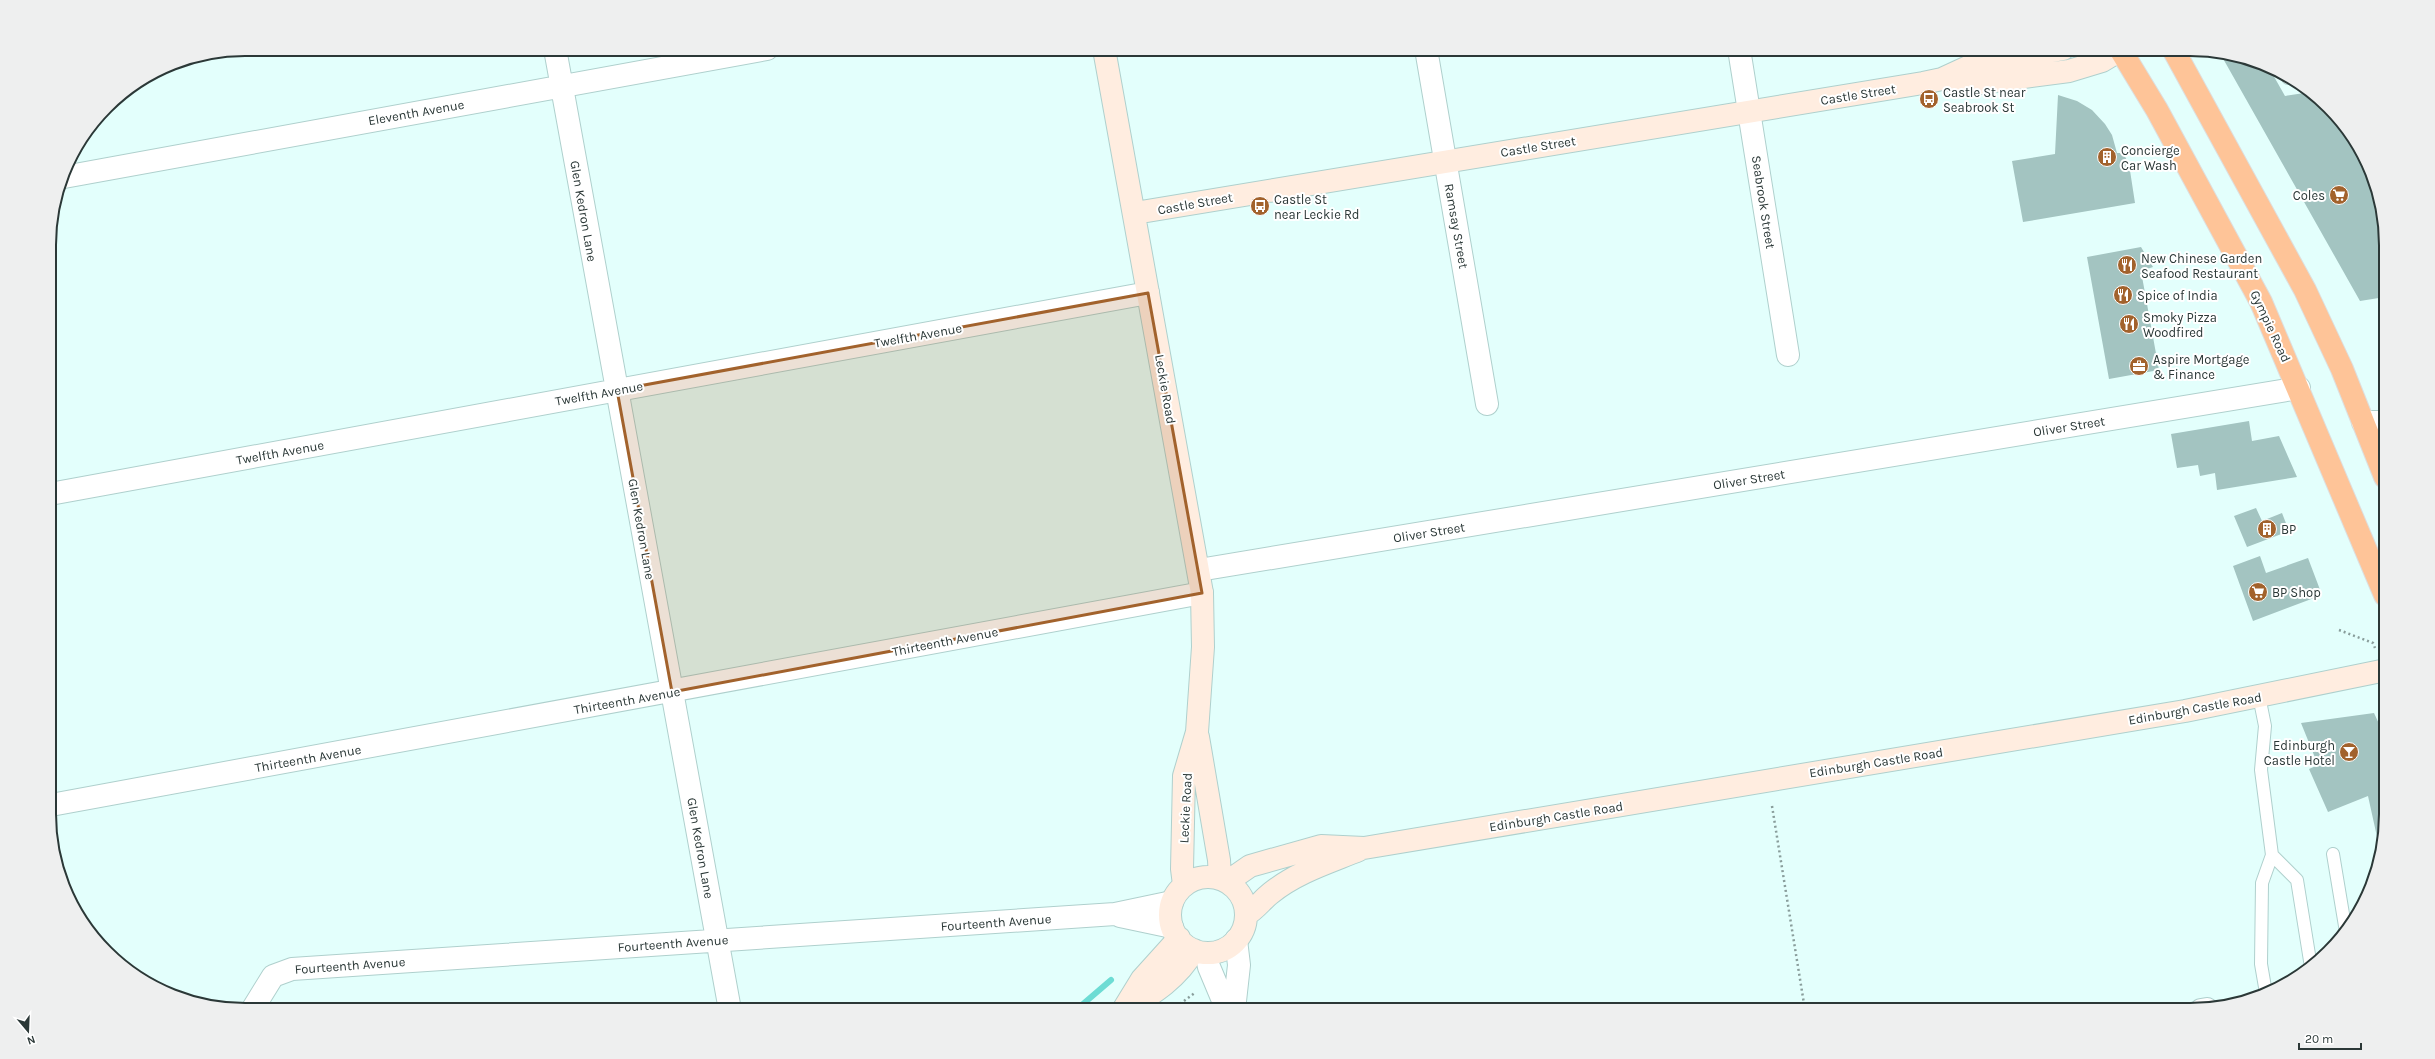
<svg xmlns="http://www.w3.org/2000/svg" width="2435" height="1059" viewBox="0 0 2435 1059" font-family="Karla,sans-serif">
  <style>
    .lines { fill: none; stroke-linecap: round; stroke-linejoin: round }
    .stream { stroke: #6ddcd4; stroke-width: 6 }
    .building { fill: #a3c4c1 }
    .lane-casing { stroke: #afd0cd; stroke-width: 14 }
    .street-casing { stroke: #afd0cd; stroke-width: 24 }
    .secondary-casing { stroke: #afd0cd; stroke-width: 24 }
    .highway-casing { stroke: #dddfdf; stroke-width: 24 }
    .path { stroke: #899d9b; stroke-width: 2.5; stroke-dasharray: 2 3; stroke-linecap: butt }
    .lane { stroke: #fff; stroke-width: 12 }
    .street { stroke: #fff; stroke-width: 22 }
    .secondary { stroke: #ffede0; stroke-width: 22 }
    .highway { stroke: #fec498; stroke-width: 22 }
    .marked { fill: #a2622c; fill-opacity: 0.2; stroke: #a2622c; stroke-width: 3; stroke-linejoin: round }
    .labels { text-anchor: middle; stroke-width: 4; stroke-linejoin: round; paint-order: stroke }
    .poi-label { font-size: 13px; fill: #2b3837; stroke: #fff; text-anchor: start }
    .street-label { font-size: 13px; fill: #2b3837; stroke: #fff }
    .rim { fill: none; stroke: #2b3837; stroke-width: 2 }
  </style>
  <rect width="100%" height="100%" fill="#e3fffc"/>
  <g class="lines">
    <path class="stream" d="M 1076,1010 L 1111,980"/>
  </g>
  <path class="building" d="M 2221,55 L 2265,64 L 2268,66 L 2285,96 L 2311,92 L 2346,126 L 2371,170 L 2384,220 L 2385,297 L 2360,301 Z
    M 2058,95 L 2077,101 L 2092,110 L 2105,124 L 2112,135 L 2117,153 L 2123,153 L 2129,164 L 2135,203 L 2023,222 L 2012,161 L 2055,154 Z
    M 2141,247 L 2153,267 L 2141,271 L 2159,370 L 2109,379 L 2087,257 Z
    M 2249,421 L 2252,441 L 2279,436 L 2297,477 L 2217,490 L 2215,473 L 2200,476 L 2198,465 L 2177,468 L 2171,434 Z
    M 2256,508 L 2262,521 L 2282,513 L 2289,531 L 2247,547 L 2234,516 Z
    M 2260,556 L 2266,573 L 2308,558 L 2322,595 L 2253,621 L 2233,566 Z
    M 2374,713 L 2386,739 L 2386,814 L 2379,846 L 2368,796 L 2328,812 L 2309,769 L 2318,765 L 2301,723 Z"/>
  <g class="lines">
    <g class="lane-casing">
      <path id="lane" d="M 2288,78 L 2289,78
        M 2259,696 L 2265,726 L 2261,770 L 2272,855 L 2297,880 L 2311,967
        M 2333,854 L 2346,932
        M 2266,993 L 2261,964 L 2262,883 L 2272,855"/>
    </g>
    <g class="street-casing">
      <path id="street" d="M 555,49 L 730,1010
        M 1426,49 L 1487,404
        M 1739,49 L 1788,355
        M 64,177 L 767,49
        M 2363,422 L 2385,422
        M 50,494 L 1148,293
        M 1199,570 L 2299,388
        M 51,805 L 1202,593
        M 1120,916 L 1172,927
        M 1206,953 L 1209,967 L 1227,1010
        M 252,1010 L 273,976 L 292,969 L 1115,914 L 1172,902
        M 1234,1010 L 1239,965 L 1236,940
        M 2201,1010 L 2207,1009"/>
    </g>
    <g class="secondary-casing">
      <path id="secondary" d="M 1104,49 L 1202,593 L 1203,647 L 1197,732 L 1184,776 L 1182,869 L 1184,885
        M 1942,79 L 1973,84 L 2069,71 L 2102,61 L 2122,49
        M 1135,213 L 1923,83 L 1942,79 L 1968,67 L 2063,49
        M 1198,737 L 1219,860 L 1220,879
        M1170 915a38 38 0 1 1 76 0a38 38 0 1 1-76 0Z
        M 1227,882 L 1250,866 L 1321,846 L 1364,848 L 2185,711 L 2386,670
        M 1246,915 C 1256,909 1262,900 1271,893 C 1297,872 1330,862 1359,850
        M 1123,1010 L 1142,979 L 1179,938
        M 1126,1010 C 1154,993 1178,978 1194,950"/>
    </g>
    <g class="highway-casing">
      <path id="highway" d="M 2120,49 L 2157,110 L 2261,302 L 2385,595
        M 2173,49 L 2305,290 L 2342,369 L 2385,477"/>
    </g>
    <path class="path" d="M 2339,630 L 2373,643 L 2375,648
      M 1772,806 L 1805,1010
      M 1172,1010 L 1196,992"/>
    <use href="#lane" class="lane"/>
    <use href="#street" class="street"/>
    <use href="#secondary" class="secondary"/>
    <use href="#highway" class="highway"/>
  </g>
  <path class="marked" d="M 1148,293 L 1202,593 L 672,692 L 617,390 Z"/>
  <defs>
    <g id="bus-disc" transform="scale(1)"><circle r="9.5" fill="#a2622c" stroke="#fff"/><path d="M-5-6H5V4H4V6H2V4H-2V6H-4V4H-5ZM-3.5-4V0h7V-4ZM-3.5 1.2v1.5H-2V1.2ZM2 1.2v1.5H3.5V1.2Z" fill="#fff"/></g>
    <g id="building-disc" transform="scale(1)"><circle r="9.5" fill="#a2622c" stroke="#fff"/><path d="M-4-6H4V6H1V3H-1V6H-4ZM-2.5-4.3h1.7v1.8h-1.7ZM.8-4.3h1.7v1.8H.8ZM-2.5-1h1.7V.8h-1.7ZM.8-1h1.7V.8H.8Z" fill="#fff"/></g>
    <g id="supermarket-disc" transform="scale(1)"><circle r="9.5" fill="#a2622c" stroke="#fff"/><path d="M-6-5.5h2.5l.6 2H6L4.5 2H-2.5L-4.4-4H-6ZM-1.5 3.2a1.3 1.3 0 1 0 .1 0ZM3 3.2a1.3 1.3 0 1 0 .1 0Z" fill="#fff"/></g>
    <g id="restaurant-disc" transform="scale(1)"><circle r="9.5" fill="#a2622c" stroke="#fff"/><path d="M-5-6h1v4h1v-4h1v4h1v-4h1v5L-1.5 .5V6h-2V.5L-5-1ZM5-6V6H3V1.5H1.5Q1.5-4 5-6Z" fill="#fff"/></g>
    <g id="office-disc" transform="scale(1)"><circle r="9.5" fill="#a2622c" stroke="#fff"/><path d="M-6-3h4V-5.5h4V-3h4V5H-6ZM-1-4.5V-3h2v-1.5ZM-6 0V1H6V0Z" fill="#fff"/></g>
    <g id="bar-disc" transform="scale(1)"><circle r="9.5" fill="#a2622c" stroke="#fff"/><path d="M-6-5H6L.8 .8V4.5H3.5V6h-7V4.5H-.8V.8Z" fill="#fff"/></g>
  </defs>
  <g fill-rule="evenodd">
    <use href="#bus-disc" x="1929" y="99"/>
    <use href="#building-disc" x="2107" y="157"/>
    <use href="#supermarket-disc" x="2339" y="195"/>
    <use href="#bus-disc" x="1260" y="206"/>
    <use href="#restaurant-disc" x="2127" y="265"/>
    <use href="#restaurant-disc" x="2123" y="295"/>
    <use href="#restaurant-disc" x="2129" y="324"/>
    <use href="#office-disc" x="2139" y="366"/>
    <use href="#building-disc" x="2267" y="529"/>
    <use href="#supermarket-disc" x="2258" y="592"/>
    <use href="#bar-disc" x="2349" y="752"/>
  </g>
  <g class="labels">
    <g class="poi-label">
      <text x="1943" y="97">Castle St near<tspan x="1943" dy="15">Seabrook St</tspan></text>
      <text x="2121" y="155">Concierge<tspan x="2121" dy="15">Car Wash</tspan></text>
      <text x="2325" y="200" text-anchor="end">Coles</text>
      <text x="1274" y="204">Castle St<tspan x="1274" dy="15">near Leckie Rd</tspan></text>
      <text x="2141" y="263">New Chinese Garden<tspan x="2141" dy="15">Seafood Restaurant</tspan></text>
      <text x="2137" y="300">Spice of India</text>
      <text x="2143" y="322">Smoky Pizza<tspan x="2143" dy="15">Woodfired</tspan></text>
      <text x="2153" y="364">Aspire Mortgage<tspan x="2153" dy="15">&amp; Finance</tspan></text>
      <text x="2281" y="534">BP</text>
      <text x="2272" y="597">BP Shop</text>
      <text x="2335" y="750" text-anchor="end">Edinburgh<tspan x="2335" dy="15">Castle Hotel</tspan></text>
    </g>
    <g class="street-label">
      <text transform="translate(1858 94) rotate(-9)" y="5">Castle Street</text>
      <text transform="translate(416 112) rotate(-10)" y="5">Eleventh Avenue</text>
      <text transform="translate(1538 146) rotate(-9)" y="5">Castle Street</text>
      <text transform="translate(1764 202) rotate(81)" y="5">Seabrook Street</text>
      <text transform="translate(1195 203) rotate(-10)" y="5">Castle Street</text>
      <text transform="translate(584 211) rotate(80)" y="5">Glen Kedron Lane</text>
      <text transform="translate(1457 226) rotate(80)" y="5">Ramsay Street</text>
      <text transform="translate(2271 326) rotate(65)" y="5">Gympie Road</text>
      <text transform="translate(918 335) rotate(-10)" y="5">Twelfth Avenue</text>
      <text transform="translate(1166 389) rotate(80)" y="5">Leckie Road</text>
      <text transform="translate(599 393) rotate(-10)" y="5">Twelfth Avenue</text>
      <text transform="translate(2069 426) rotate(-9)" y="5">Oliver Street</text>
      <text transform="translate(280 452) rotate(-10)" y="5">Twelfth Avenue</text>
      <text transform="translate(1749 479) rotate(-9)" y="5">Oliver Street</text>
      <text transform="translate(642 529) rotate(80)" y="5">Glen Kedron Lane</text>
      <text transform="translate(1429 532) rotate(-9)" y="5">Oliver Street</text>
      <text transform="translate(945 641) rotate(-11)" y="5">Thirteenth Avenue</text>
      <text transform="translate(627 700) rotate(-10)" y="5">Thirteenth Avenue</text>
      <text transform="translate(2195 708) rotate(-10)" y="5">Edinburgh Castle Road</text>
      <text transform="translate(308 758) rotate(-10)" y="5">Thirteenth Avenue</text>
      <text transform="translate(1876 762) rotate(-9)" y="5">Edinburgh Castle Road</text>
      <text transform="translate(1185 808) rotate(-87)" y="5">Leckie Road</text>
      <text transform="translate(1556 816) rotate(-9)" y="5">Edinburgh Castle Road</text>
      <text transform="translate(701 848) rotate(80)" y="5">Glen Kedron Lane</text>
      <text transform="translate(996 922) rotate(-4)" y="5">Fourteenth Avenue</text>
      <text transform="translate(673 943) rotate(-4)" y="5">Fourteenth Avenue</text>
      <text transform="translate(350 965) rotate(-4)" y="5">Fourteenth Avenue</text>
    </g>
  </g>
  <path d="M0 0H2435V1059H0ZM245 56H2190A189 189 0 0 1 2379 245V814A189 189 0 0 1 2190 1003H245A189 189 0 0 1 56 814V245A189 189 0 0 1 245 56Z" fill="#eeefef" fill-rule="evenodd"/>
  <path class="rim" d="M245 56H2190A189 189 0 0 1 2379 245V814A189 189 0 0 1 2190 1003H245A189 189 0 0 1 56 814V245A189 189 0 0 1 245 56Z"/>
  <g transform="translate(28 1031) rotate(161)" stroke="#ffffff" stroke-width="3" paint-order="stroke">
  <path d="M0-3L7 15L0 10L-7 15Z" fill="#2b3837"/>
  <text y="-6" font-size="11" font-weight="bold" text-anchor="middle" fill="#2b3837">N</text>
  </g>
  <path d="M2299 1043v6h62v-6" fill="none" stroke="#2b3837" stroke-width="2"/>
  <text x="2305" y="1043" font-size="12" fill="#2b3837" stroke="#ffffff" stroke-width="3" paint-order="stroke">20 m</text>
</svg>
